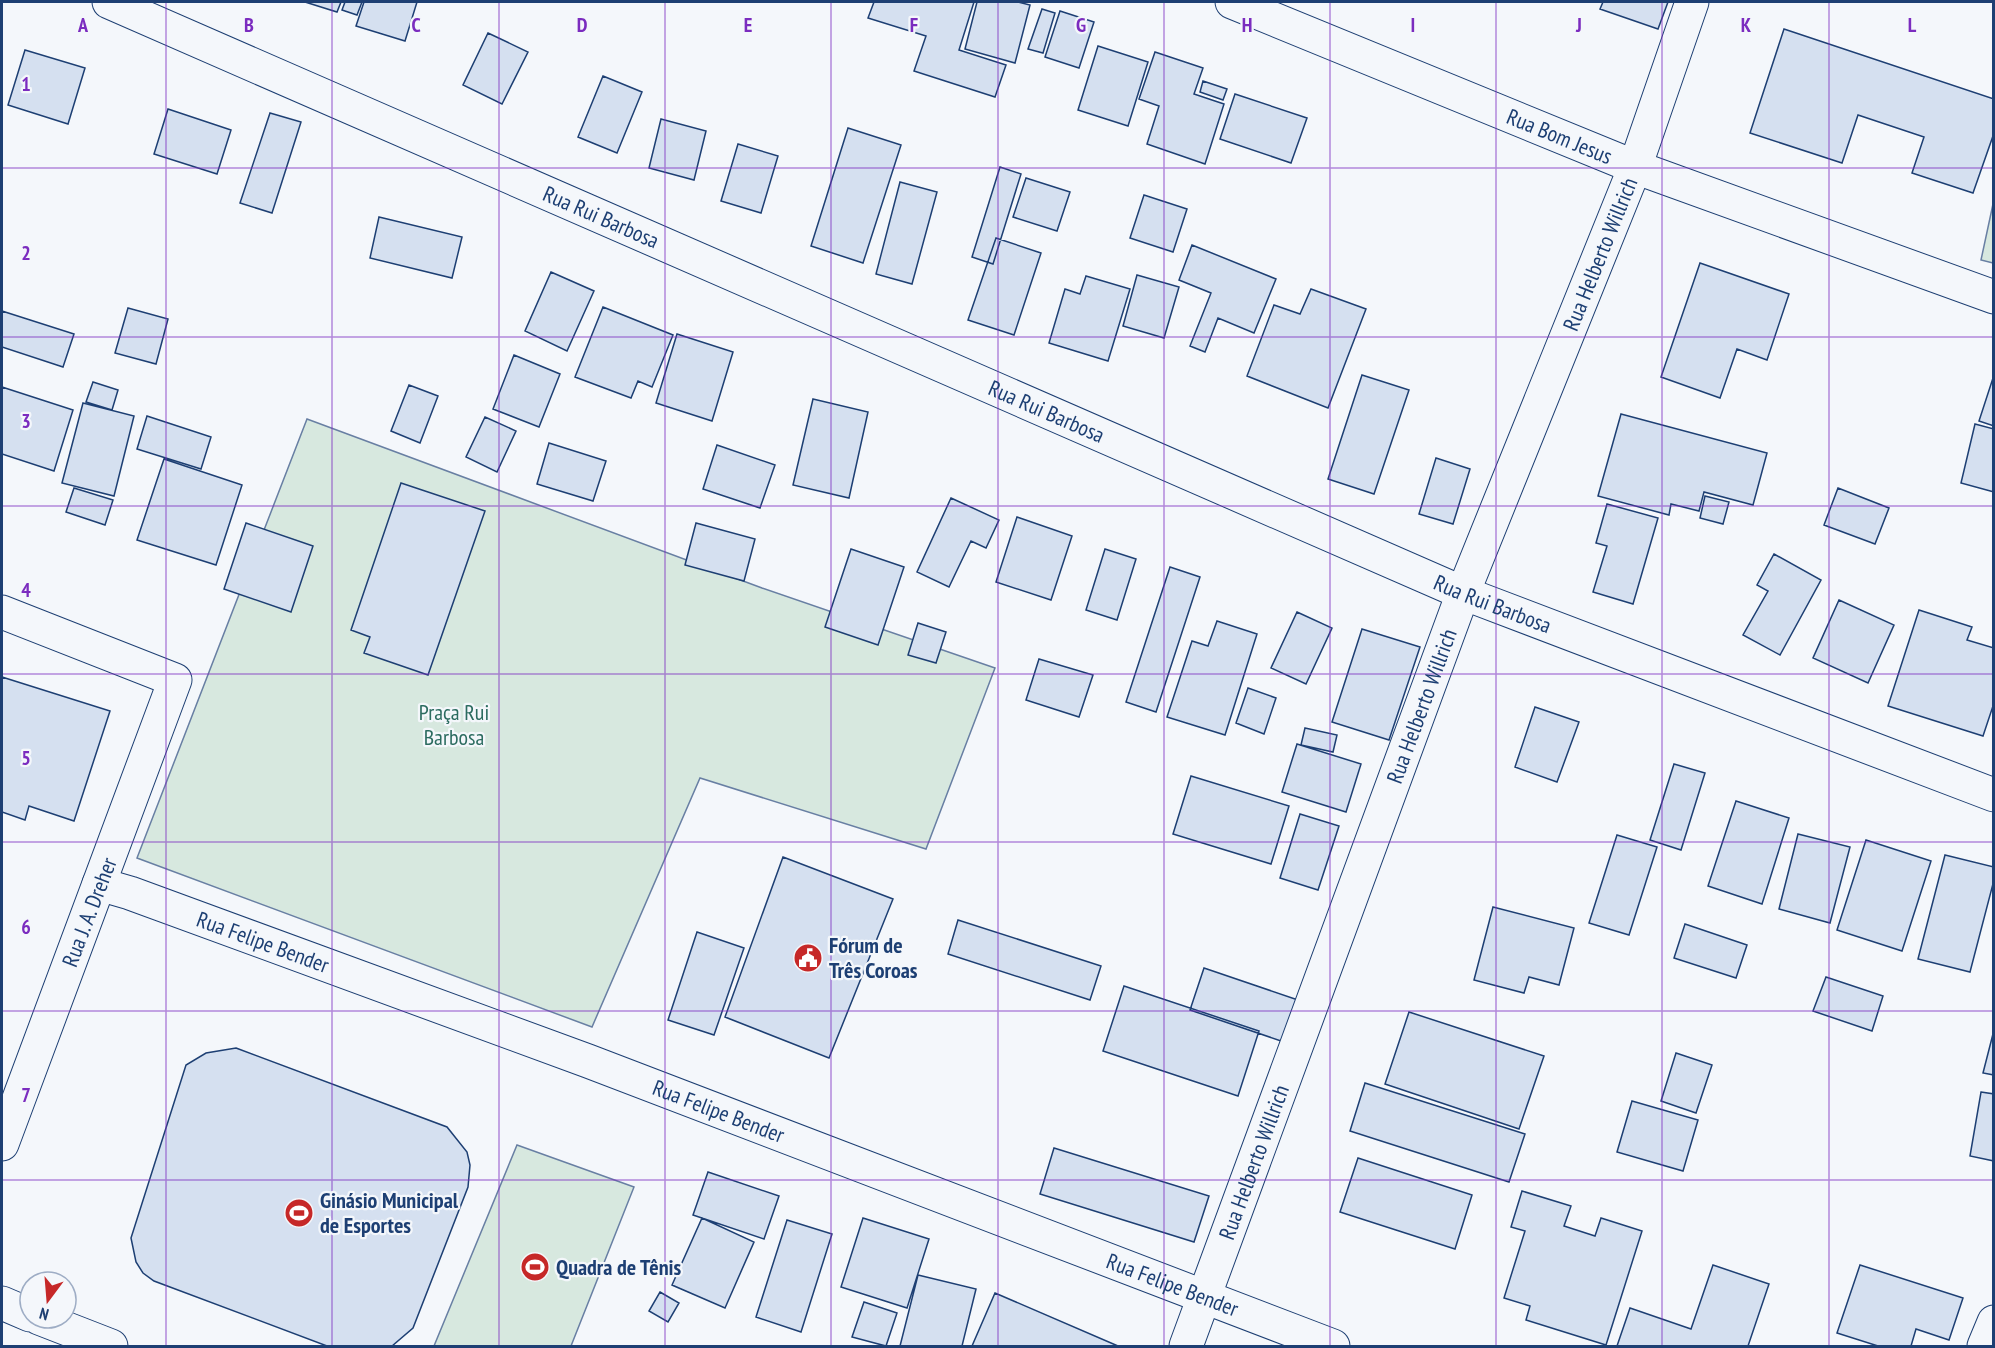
<svg xmlns="http://www.w3.org/2000/svg" width="1995" height="1348" viewBox="0 0 1995 1348" font-family="'PT Sans Narrow',sans-serif">
  <style>
    .green { fill: #d7e8df; stroke: #687fa3; stroke-width: 1.5 }
    .building { fill: #d5e0f0; stroke: #1d3f73; stroke-width: 1.5 }
    .lines { fill: none; stroke-linecap: round; stroke-linejoin: round }
    .minor-casing { stroke: #1d3f73; stroke-width: 35 }
    .tertiary-casing { stroke: #1d3f73; stroke-width: 35 }
    .minor { stroke: #f4f7fb; stroke-width: 33 }
    .tertiary { stroke: #f4f7fb; stroke-width: 33 }
    .grid { fill: none; stroke: #7b2cbf; stroke-width: 1.5; stroke-opacity: 0.55 }
    .labels { text-anchor: middle; stroke-width: 4.5; stroke-linejoin: round; paint-order: stroke }
    .street-label { font-size: 22px; fill: #1d3f73; stroke: #f4f7fb }
    .park-label { font-size: 22px; fill: #2c6c60; stroke: #f4f7fb }
    .poi-label { font-size: 22px; font-weight: bold; fill: #1d3f73; stroke: #f4f7fb; text-anchor: start }
    .grid-label { font-size: 20px; text-anchor: middle; font-weight: bold; fill: #7b2cbf; stroke: #f4f7fb; stroke-width: 4.5; stroke-linejoin: round; paint-order: stroke }
  </style>
  <rect width="100%" height="100%" fill="#f4f7fb"/>
  <path class="green" d="M 1993,204 L 1994,263 L 1993,263 L 1981,260 Z
    M 307,419 L 762,588 L 995,668 L 926,849 L 700,778 L 592,1027 L 137,858 Z
    M 517,1145 L 634,1187 L 571,1346 L 434,1346 Z"/>
  <path class="building" d="M 305,2 L 341,2 L 337,12 Z
    M 345,2 L 362,2 L 357,15 L 342,10 Z
    M 364,2 L 417,2 L 405,41 L 356,26 Z
    M 874,2 L 974,2 L 959,50 L 1006,65 L 995,97 L 914,71 L 926,36 L 868,18 Z
    M 977,2 L 1018,2 L 1030,5 L 1015,63 L 965,49 Z
    M 1603,2 L 1668,2 L 1658,29 L 1600,9 Z
    M 1042,9 L 1055,13 L 1043,53 L 1028,49 Z
    M 1060,11 L 1094,22 L 1079,68 L 1045,57 Z
    M 1784,29 L 1994,99 L 1994,133 L 1973,193 L 1912,173 L 1924,137 L 1858,115 L 1842,163 L 1750,133 Z
    M 488,33 L 528,52 L 502,104 L 463,85 Z
    M 1098,46 L 1148,62 L 1128,126 L 1078,110 Z
    M 25,50 L 85,68 L 68,124 L 8,105 Z
    M 1155,52 L 1203,68 L 1194,94 L 1224,104 L 1205,164 L 1147,144 L 1159,106 L 1139,99 Z
    M 603,76 L 642,92 L 617,153 L 578,137 Z
    M 1203,81 L 1227,89 L 1223,100 L 1200,92 Z
    M 1235,94 L 1307,118 L 1291,163 L 1220,139 Z
    M 168,109 L 231,130 L 217,174 L 154,154 Z
    M 270,113 L 301,122 L 272,213 L 240,203 Z
    M 661,119 L 706,131 L 694,180 L 649,168 Z
    M 848,128 L 901,145 L 863,263 L 811,246 Z
    M 738,144 L 778,156 L 761,213 L 721,201 Z
    M 1000,167 L 1021,174 L 993,264 L 972,257 Z
    M 1026,178 L 1070,192 L 1057,231 L 1013,217 Z
    M 900,182 L 937,192 L 912,284 L 876,274 Z
    M 1144,195 L 1187,209 L 1173,252 L 1130,238 Z
    M 379,217 L 462,237 L 452,278 L 370,258 Z
    M 996,238 L 1041,253 L 1014,335 L 968,320 Z
    M 1192,245 L 1276,279 L 1254,333 L 1218,318 L 1205,352 L 1190,346 L 1211,293 L 1179,280 Z
    M 1700,263 L 1789,294 L 1767,360 L 1737,349 L 1720,398 L 1661,377 Z
    M 551,272 L 594,291 L 567,351 L 525,331 Z
    M 1137,275 L 1179,287 L 1164,338 L 1123,326 Z
    M 1086,276 L 1130,289 L 1108,361 L 1049,343 L 1065,289 L 1080,294 Z
    M 1311,289 L 1366,309 L 1328,408 L 1247,376 L 1274,305 L 1300,314 Z
    M 603,307 L 673,335 L 652,387 L 638,381 L 631,398 L 575,377 Z
    M 128,308 L 168,319 L 156,364 L 115,353 Z
    M 2,311 L 74,334 L 63,367 L 2,347 Z
    M 677,334 L 733,352 L 712,421 L 656,403 Z
    M 514,355 L 560,374 L 539,427 L 493,409 Z
    M 1362,375 L 1409,390 L 1374,494 L 1328,479 Z
    M 1993,378 L 1994,378 L 1994,426 L 1979,421 Z
    M 93,382 L 118,390 L 112,410 L 86,402 Z
    M 409,385 L 438,396 L 420,443 L 391,431 Z
    M 2,387 L 73,410 L 54,471 L 2,454 Z
    M 813,399 L 868,412 L 849,498 L 793,485 Z
    M 83,403 L 134,416 L 114,496 L 62,483 Z
    M 1621,414 L 1767,453 L 1753,505 L 1704,492 L 1699,511 L 1671,504 L 1669,515 L 1598,496 Z
    M 147,416 L 211,437 L 201,469 L 137,449 Z
    M 485,417 L 516,431 L 497,472 L 466,457 Z
    M 1975,424 L 1994,429 L 1994,492 L 1961,483 Z
    M 549,443 L 606,461 L 593,501 L 537,484 Z
    M 717,445 L 775,465 L 760,508 L 703,489 Z
    M 1436,458 L 1470,469 L 1453,524 L 1419,514 Z
    M 164,459 L 242,485 L 216,565 L 137,540 Z
    M 401,483 L 485,511 L 428,675 L 364,653 L 370,637 L 351,630 Z
    M 74,488 L 113,500 L 105,525 L 66,512 Z
    M 1838,488 L 1889,508 L 1875,544 L 1824,525 Z
    M 1705,496 L 1729,502 L 1723,524 L 1700,518 Z
    M 951,498 L 999,520 L 986,548 L 971,541 L 949,587 L 917,572 Z
    M 1607,504 L 1658,518 L 1633,604 L 1593,592 L 1607,546 L 1596,543 Z
    M 1017,517 L 1072,536 L 1051,600 L 996,582 Z
    M 246,523 L 313,546 L 291,612 L 224,589 Z
    M 696,523 L 755,539 L 744,581 L 685,565 Z
    M 851,549 L 904,567 L 878,645 L 825,627 Z
    M 1105,549 L 1136,559 L 1117,620 L 1086,610 Z
    M 1774,554 L 1821,580 L 1780,655 L 1743,635 L 1768,591 L 1757,585 Z
    M 1170,567 L 1200,577 L 1156,712 L 1126,702 Z
    M 1839,600 L 1894,625 L 1868,683 L 1813,658 Z
    M 1919,610 L 1972,627 L 1967,640 L 1994,648 L 1994,703 L 1983,736 L 1888,706 Z
    M 1297,612 L 1332,628 L 1306,684 L 1271,668 Z
    M 1217,621 L 1257,634 L 1225,735 L 1167,717 L 1192,641 L 1208,646 Z
    M 918,623 L 946,632 L 936,663 L 908,655 Z
    M 1362,629 L 1420,647 L 1389,740 L 1332,722 Z
    M 1039,659 L 1093,675 L 1079,717 L 1026,700 Z
    M 2,677 L 110,711 L 74,821 L 29,806 L 25,820 L 2,812 Z
    M 1248,688 L 1276,698 L 1264,734 L 1236,723 Z
    M 1535,707 L 1579,722 L 1557,782 L 1515,767 Z
    M 1305,728 L 1337,735 L 1333,752 L 1301,745 Z
    M 1297,744 L 1361,764 L 1346,812 L 1282,792 Z
    M 1674,764 L 1705,773 L 1681,850 L 1650,840 Z
    M 1191,776 L 1289,806 L 1271,864 L 1173,834 Z
    M 1736,801 L 1789,818 L 1762,904 L 1708,886 Z
    M 1300,814 L 1339,826 L 1318,890 L 1280,878 Z
    M 1798,834 L 1850,847 L 1830,923 L 1779,909 Z
    M 1617,835 L 1657,847 L 1629,935 L 1589,923 Z
    M 1866,840 L 1931,861 L 1902,951 L 1837,930 Z
    M 1945,855 L 1994,867 L 1994,880 L 1970,972 L 1918,959 Z
    M 783,857 L 893,899 L 829,1058 L 725,1017 Z
    M 1493,907 L 1574,928 L 1559,985 L 1529,977 L 1524,993 L 1474,980 Z
    M 958,920 L 1101,966 L 1090,1000 L 948,954 Z
    M 1685,924 L 1747,945 L 1736,978 L 1674,958 Z
    M 697,932 L 744,948 L 714,1035 L 668,1020 Z
    M 1204,968 L 1298,1000 L 1284,1042 L 1190,1010 Z
    M 1826,977 L 1883,996 L 1872,1031 L 1813,1011 Z
    M 1124,986 L 1259,1031 L 1238,1096 L 1103,1051 Z
    M 1409,1012 L 1544,1056 L 1519,1129 L 1385,1084 Z
    M 1994,1030 L 1994,1075 L 1983,1073 Z
    M 236,1048 L 447,1127 L 467,1152 L 470,1165 L 468,1187 L 413,1328 L 392,1346 L 327,1346 L 154,1281 L 143,1273 L 136,1262 L 131,1238 L 186,1065 L 206,1053 Z
    M 1676,1053 L 1712,1065 L 1696,1113 L 1661,1101 Z
    M 1365,1083 L 1525,1134 L 1509,1182 L 1350,1131 Z
    M 1981,1092 L 1994,1094 L 1994,1161 L 1970,1156 Z
    M 1632,1101 L 1698,1120 L 1683,1171 L 1617,1152 Z
    M 1054,1148 L 1209,1196 L 1194,1242 L 1040,1194 Z
    M 1358,1158 L 1472,1195 L 1455,1249 L 1340,1212 Z
    M 708,1172 L 779,1196 L 764,1239 L 693,1215 Z
    M 1522,1191 L 1571,1206 L 1564,1226 L 1595,1236 L 1601,1218 L 1642,1231 L 1606,1345 L 1526,1320 L 1530,1306 L 1504,1298 L 1525,1231 L 1511,1227 Z
    M 702,1218 L 754,1242 L 725,1308 L 672,1285 Z
    M 863,1218 L 929,1239 L 907,1308 L 841,1287 Z
    M 787,1220 L 832,1234 L 801,1332 L 756,1317 Z
    M 1713,1265 L 1769,1284 L 1748,1346 L 1617,1346 L 1630,1308 L 1691,1329 Z
    M 1860,1265 L 1963,1298 L 1949,1340 L 1916,1329 L 1911,1346 L 1878,1346 L 1837,1333 Z
    M 918,1275 L 976,1289 L 962,1346 L 900,1346 Z
    M 660,1292 L 679,1303 L 668,1322 L 649,1311 Z
    M 995,1293 L 1118,1346 L 972,1346 Z
    M 864,1302 L 897,1313 L 886,1346 L 852,1337 Z"/>
  <g class="lines">
    <g class="minor-casing">
      <g id="minor">
        <path id="s1" d="M 109,2 L 1463,593 L 1994,795"/>
        <path id="s2" d="M 1232,2 L 1635,167 L 1994,297"/>
        <path d="M 2,612 L 175,680 L 2,1144"/>
        <path id="s3" d="M 99,884 L 130,893 L 588,1061 L 1333,1346"/>
        <path id="s4" d="M 1186,1346 L 1463,593 L 1635,167 L 1692,2"/>
        <path d="M 1984,1346 L 1994,1322"/>
      </g>
    </g>
    <g class="tertiary-casing">
      <path id="tertiary" d="M 2,1303 L 30,1315
        M 39,1318 L 111,1346"/>
    </g>
    <use href="#minor" class="minor"/>
    <use href="#tertiary" class="tertiary"/>
  </g>
  <path class="grid" d="M 166,2 L 166,1346M 332,2 L 332,1346M 499,2 L 499,1346M 665,2 L 665,1346M 831,2 L 831,1346M 998,2 L 998,1346M 1164,2 L 1164,1346M 1330,2 L 1330,1346M 1496,2 L 1496,1346M 1662,2 L 1662,1346M 1829,2 L 1829,1346M 2,168 L 1994,168M 2,337 L 1994,337M 2,506 L 1994,506M 2,674 L 1994,674M 2,842 L 1994,842M 2,1011 L 1994,1011M 2,1180 L 1994,1180"/>
  <defs>
    <g id="civic-disc" transform="scale(1.5)"><circle r="9.5" fill="#c62828" stroke="#f4f7fb"/><path d="M-.6-6.5H3V-4.5H.6V-3L4-1V1h2V6H-6V1h2V-1L-.6-3ZM-1.2 2.5V6h2.4V2.5Z" fill="#fff"/></g>
    <g id="stadium-disc" transform="scale(1.5)"><circle r="9.5" fill="#c62828" stroke="#f4f7fb"/><path d="M0-5a6.5 5 0 1 0 0 10a6.5 5 0 1 0 0-10ZM-3.5-1.8h7v3.6h-7Z" fill="#fff"/></g>
  </defs>
  <g fill-rule="evenodd">
    <use href="#civic-disc" x="808" y="958"/>
    <use href="#stadium-disc" x="299" y="1213"/>
    <use href="#stadium-disc" x="535" y="1267"/>
  </g>
  <g class="labels">
    <g class="street-label">
      <text dy="8" stroke="none"><textPath href="#s2" startOffset="354">Rua Bom Jesus</textPath></text>
      <text dy="8" stroke="none"><textPath href="#s1" startOffset="537">Rua Rui Barbosa</textPath></text>
      <text dy="8" stroke="none"><textPath href="#s4" startOffset="1168">Rua Helberto Willrich</textPath></text>
      <text dy="8" stroke="none"><textPath href="#s1" startOffset="1023">Rua Rui Barbosa</textPath></text>
      <text dy="8" stroke="none"><textPath href="#s1" startOffset="1509">Rua Rui Barbosa</textPath></text>
      <text dy="8" stroke="none"><textPath href="#s4" startOffset="682">Rua Helberto Willrich</textPath></text>
      <text transform="translate(89 912) rotate(-69)" y="8">Rua J. A. Dreher</text>
      <text dy="8" stroke="none"><textPath href="#s3" startOffset="174">Rua Felipe Bender</textPath></text>
      <text dy="8" stroke="none"><textPath href="#s3" startOffset="660">Rua Felipe Bender</textPath></text>
      <text dy="8" stroke="none"><textPath href="#s4" startOffset="196">Rua Helberto Willrich</textPath></text>
      <text dy="8" stroke="none"><textPath href="#s3" startOffset="1146">Rua Felipe Bender</textPath></text>
    </g>
    <g class="park-label">
      <text x="454" y="720">Praça Rui<tspan x="454" dy="25">Barbosa</tspan></text>
    </g>
    <g class="poi-label">
      <text x="829" y="953">Fórum de<tspan x="829" dy="25">Três Coroas</tspan></text>
      <text x="320" y="1208">Ginásio Municipal<tspan x="320" dy="25">de Esportes</tspan></text>
      <text x="556" y="1275">Quadra de Tênis</text>
    </g>
  </g>
  <g class="grid-label">
    <text x="83" y="32">A</text>
    <text x="249" y="32">B</text>
    <text x="416" y="32">C</text>
    <text x="582" y="32">D</text>
    <text x="748" y="32">E</text>
    <text x="914" y="32">F</text>
    <text x="1081" y="32">G</text>
    <text x="1247" y="32">H</text>
    <text x="1413" y="32">I</text>
    <text x="1579" y="32">J</text>
    <text x="1746" y="32">K</text>
    <text x="1912" y="32">L</text>
    <text x="26" y="91">1</text>
    <text x="26" y="260">2</text>
    <text x="26" y="428">3</text>
    <text x="26" y="597">4</text>
    <text x="26" y="765">5</text>
    <text x="26" y="934">6</text>
    <text x="26" y="1102">7</text>
  </g>
  <rect width="1995" height="1348" fill="none" stroke="#1d3f73" stroke-width="6"/>
  <g transform="translate(48 1300) rotate(196)"><circle r="28" fill="#f4f7fb" stroke="#9eadc5" stroke-width="1.5"/>
  <path d="M0-4.5L10 22L0 15L-10 22Z" fill="#c62828"/>
  <text y="-9" font-size="16" font-weight="bold" text-anchor="middle" fill="#1d3f73">N</text>
  </g>
</svg>
